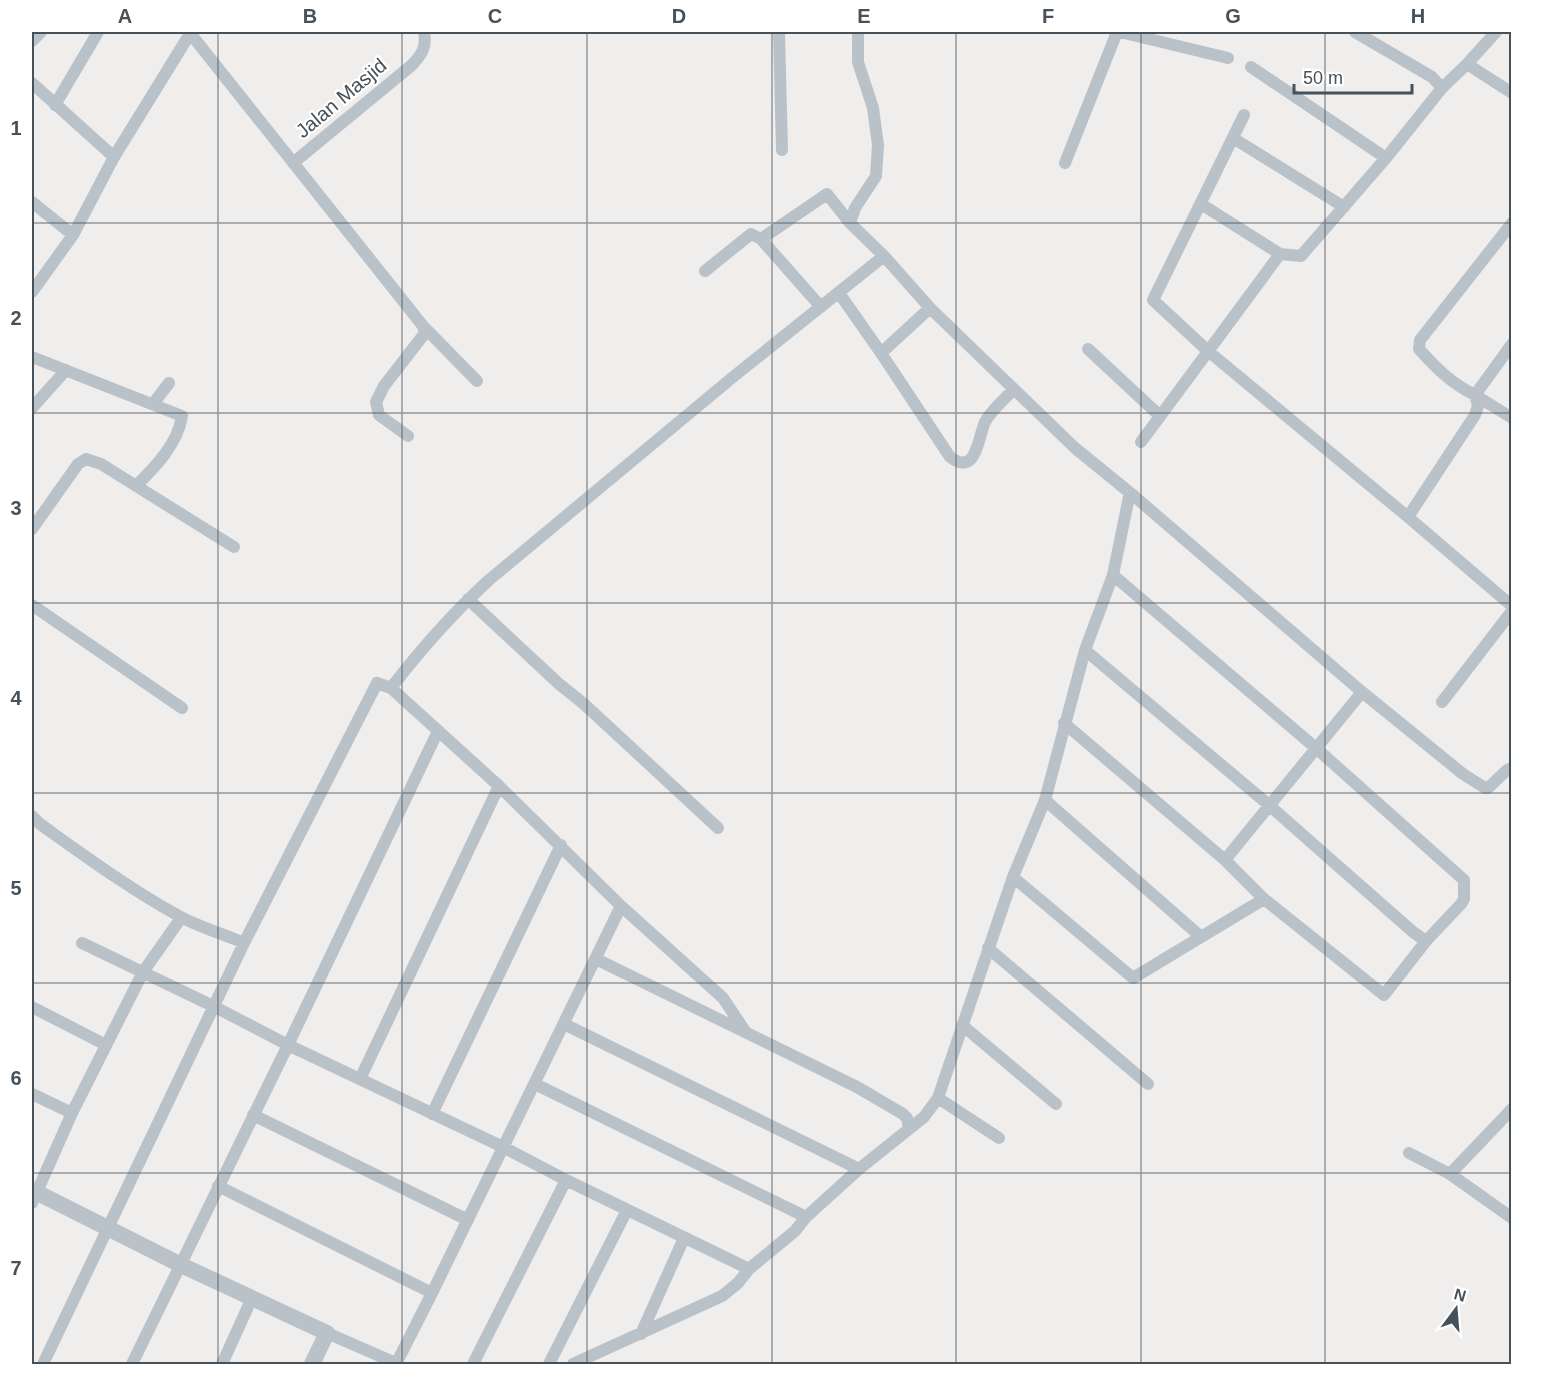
<svg xmlns="http://www.w3.org/2000/svg" width="1543" height="1396" viewBox="0 0 1543 1396" font-family="Helvetica,sans-serif">
  <style>
    .lines { fill: none; stroke-linecap: round; stroke-linejoin: round }
    .minor { stroke: #bac2c9; stroke-width: 12 }
    .tertiary { stroke: #bac2c9; stroke-width: 16 }
    .grid { fill: none; stroke: #475159; stroke-width: 1.5; stroke-opacity: 0.55 }
    .labels { text-anchor: middle; stroke-width: 4.5; stroke-linejoin: round; paint-order: stroke }
    .street-label { font-size: 20px; fill: #475159; stroke: #fff }
    .neatline { fill: none; stroke: #475159; stroke-width: 2 }
    .grid-label { font-size: 20px; text-anchor: middle; font-weight: bold; fill: #475159 }
  </style>
  <rect width="100%" height="100%" fill="#f0eded"/>
  <g class="lines">
    <path class="minor" d="M 779,32 L 782,150
      M 1120,32 L 1228,58
      M 1355,32 L 1432,77 L 1442,88
      M 190,33 L 423,326 L 425,333 L 384,386 L 376,402 L 379,415 L 408,436
      M 32,41 L 41,32
      M 1467,64 L 1512,93
      M 1251,67 L 1386,158
      M 32,83 L 114,157
      M 55,105 L 98,32
      M 1244,115 L 1153,300 L 1208,351 L 1408,517 L 1512,606
      M 1233,138 L 1344,207
      M 293,163 L 412,65 C 422,54 427,47 424,32
      M 1065,163 L 1117,32
      M 32,202 L 73,235
      M 1201,204 L 1280,254
      M 850,223 L 855,208 L 876,176 L 878,145 L 873,108 L 858,62 L 858,32
      M 1512,223 L 1420,340 L 1419,349 C 1436,368 1452,384 1475,395 L 1512,344
      M 705,271 L 751,234 L 761,239
      M 32,292 L 73,235 L 114,157 L 191,32
      M 839,293 L 881,353 L 930,308
      M 821,307 L 761,239 L 827,194 L 850,223 L 884,256 L 930,308 L 1075,448 L 1134,496 L 1362,692 L 1463,774 L 1485,788 L 1488,788 L 1507,770 L 1512,768
      M 423,326 L 477,381
      M 1088,349 L 1160,416
      M 881,353 L 950,457 C 977,477 978,437 985,422 C 991,410 1005,399 1014,389
      M 32,357 L 182,416 C 178,444 155,467 136,486
      M 153,404 L 169,383
      M 32,408 L 66,370
      M 1141,442 L 1280,254 L 1301,256 L 1386,158 L 1442,88 L 1467,64 L 1496,32
      M 1408,517 L 1475,415 L 1478,406 L 1475,395 L 1512,418
      M 32,529 L 78,464 L 86,459 L 101,464 L 234,547
      M 468,599 L 558,683 L 584,704 L 718,828
      M 32,605 L 182,708
      M 1085,650 L 1270,806 L 1413,932 L 1426,941
      M 391,688 C 421,649 453,613 489,580 L 733,377 L 884,256
      M 1442,702 L 1512,611
      M 1064,723 L 1225,860 L 1264,899 L 1384,995 L 1426,941 L 1461,904 L 1464,899 L 1464,880 L 1317,749 L 1113,575
      M 1045,800 L 1200,936
      M 32,816 L 40,824 C 85,856 130,889 179,916 C 199,927 223,934 244,943
      M 1225,860 L 1362,692
      M 1013,877 L 1133,978 L 1264,899
      M 82,943 L 215,1007 L 288,1045 L 503,1147 L 566,1180 L 749,1269
      M 988,948 L 1148,1084
      M 596,959 L 857,1087 L 903,1114 L 907,1118 L 909,1129
      M 32,1007 L 106,1045
      M 564,1024 L 859,1169
      M 962,1025 L 1056,1104
      M 360,1079 L 499,786
      M 535,1084 L 806,1217
      M 32,1094 L 72,1113
      M 938,1098 L 999,1138
      M 432,1114 L 561,845
      M 253,1115 L 468,1220
      M 1409,1153 L 1450,1174 L 1512,1218
      M 1450,1174 L 1512,1109
      M 218,1186 L 432,1293
      M 32,1203 L 72,1113 L 143,972 L 181,918
      M 327,1333 L 398,1364
      M 641,1334 L 684,1238
      M 43,1364 L 244,943 L 377,683 L 391,688 L 499,786 L 621,906 L 723,998 L 745,1031
      M 132,1364 L 288,1045 L 438,731
      M 222,1364 L 252,1298
      M 396,1364 L 432,1293 L 621,906
      M 473,1364 L 566,1180
      M 549,1364 L 627,1210
      M 573,1364 L 722,1296 L 738,1283 L 749,1269 L 795,1231 L 806,1217 L 859,1169 L 924,1117 L 938,1098 L 1013,877 L 1045,800 L 1085,650 L 1113,575 L 1129,497 L 1134,496"/>
    <path class="tertiary" d="M 32,1190 L 181,1265 L 327,1333 L 312,1364"/>
  </g>
  <path class="grid" d="M 218,32 L 218,1364M 402,32 L 402,1364M 587,32 L 587,1364M 772,32 L 772,1364M 956,32 L 956,1364M 1141,32 L 1141,1364M 1325,32 L 1325,1364M 32,223 L 1512,223M 32,413 L 1512,413M 32,603 L 1512,603M 32,793 L 1512,793M 32,983 L 1512,983M 32,1173 L 1512,1173"/>
  <g class="labels">
    <g class="street-label">
      <text transform="translate(341 98) rotate(-40)" y="7">Jalan Masjid</text>
    </g>
  </g>
  <rect width="1543" height="1396" fill="none" stroke="#ffffff" stroke-width="66"/>
  <g transform="translate(1456 1309) rotate(16)" stroke="#ffffff" stroke-width="4.5" paint-order="stroke">
  <path d="M0-4.5L10 22L0 15L-10 22Z" fill="#475159"/>
  <text y="-9" font-size="16" font-weight="bold" text-anchor="middle" fill="#475159">N</text>
  </g>
  <path d="M1294 84v9h118v-9" fill="none" stroke="#475159" stroke-width="3"/>
  <text x="1303" y="84" font-size="18" fill="#475159" stroke="#ffffff" stroke-width="4.5" paint-order="stroke">50 m</text>
  <rect x="33" y="33" width="1477" height="1330" class="neatline"/>
  <g class="grid-label">
    <text x="125" y="23">A</text>
    <text x="310" y="23">B</text>
    <text x="495" y="23">C</text>
    <text x="679" y="23">D</text>
    <text x="864" y="23">E</text>
    <text x="1048" y="23">F</text>
    <text x="1233" y="23">G</text>
    <text x="1418" y="23">H</text>
    <text x="16" y="135">1</text>
    <text x="16" y="325">2</text>
    <text x="16" y="515">3</text>
    <text x="16" y="705">4</text>
    <text x="16" y="895">5</text>
    <text x="16" y="1085">6</text>
    <text x="16" y="1275">7</text>
  </g>
</svg>
